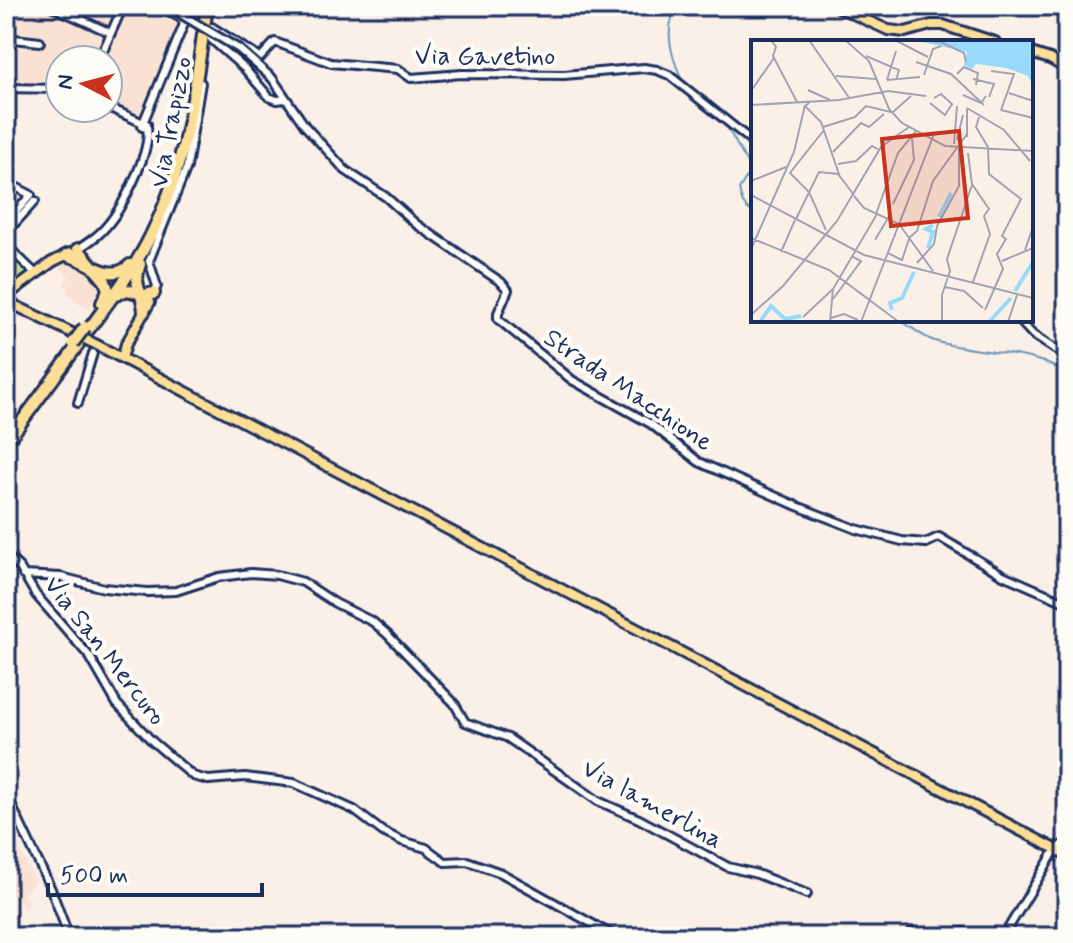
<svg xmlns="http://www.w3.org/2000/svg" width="1073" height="943" viewBox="0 0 1073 943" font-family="Mynerve,sans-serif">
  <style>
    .built { fill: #f9e2d4 }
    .green { fill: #c7df95; stroke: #71877a; stroke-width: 2 }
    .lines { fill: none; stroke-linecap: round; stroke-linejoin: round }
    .stream { stroke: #6696bc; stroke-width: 2 }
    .minor-casing { stroke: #1b2f5e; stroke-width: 12 }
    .major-casing { stroke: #1b2f5e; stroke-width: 14 }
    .highway-casing { stroke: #1b2f5e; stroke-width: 16 }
    .minor { stroke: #fdfcf7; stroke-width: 6 }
    .major { stroke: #fdde96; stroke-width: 8 }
    .highway { stroke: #fdde96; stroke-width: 10 }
    .minor-bridge-casing { stroke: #1b2f5e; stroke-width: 12; stroke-linecap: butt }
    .highway-bridge-casing { stroke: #1b2f5e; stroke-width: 16; stroke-linecap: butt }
    .minor-bridge { stroke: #fdfcf7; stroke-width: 6 }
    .highway-bridge { stroke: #fdde96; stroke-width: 10 }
    .labels { text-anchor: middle; stroke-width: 8; stroke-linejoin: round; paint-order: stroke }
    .street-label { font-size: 26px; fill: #1b2f5e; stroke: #fdfcf7 }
    .inset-river { fill: none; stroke: #98dafa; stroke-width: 4 }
    .inset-road { fill: none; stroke: #a1a3b0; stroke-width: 2 }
    .view { fill: #c8321e; fill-opacity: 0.15; stroke: #c8321e; stroke-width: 4 }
    .inset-edge { fill: none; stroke: #1b2f5e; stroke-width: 4 }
  </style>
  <rect width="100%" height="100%" fill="#fbf0e7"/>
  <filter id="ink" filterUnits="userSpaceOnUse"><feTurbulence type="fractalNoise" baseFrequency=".0125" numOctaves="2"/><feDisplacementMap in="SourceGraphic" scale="16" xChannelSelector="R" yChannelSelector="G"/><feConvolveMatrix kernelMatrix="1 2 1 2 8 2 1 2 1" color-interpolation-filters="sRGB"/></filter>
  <g filter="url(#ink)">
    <path class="built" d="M 6,6 L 183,6 L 183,9 L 192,12 L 139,127 L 100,108 L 108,108 L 108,60 L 60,60 L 60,94 L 6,91 Z
      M 68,258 L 87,268 L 98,281 L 102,290 L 88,310 L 66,292 L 68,289 L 63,284 L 69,277 L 56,265 Z
      M 16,822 L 13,837 L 36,881 L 23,894 L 28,901 L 26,908 L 6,889 L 6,833 Z"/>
    <path class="green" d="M 6,249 L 30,272 L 14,290 L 6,285 L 12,272 L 6,262 Z"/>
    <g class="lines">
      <path class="stream" d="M 676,6 C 675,10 673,14 672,18 C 665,40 675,65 684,84
        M 726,125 L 751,170 L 739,189 C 741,200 743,207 753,212
        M 900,320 C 910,326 921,336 932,340 C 972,355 1034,348 1067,375"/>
      <g class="minor-casing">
        <path id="minor" d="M 51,6 L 111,33
          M 212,27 L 260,58 L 275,42 L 331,63 L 398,69 L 411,78 L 462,74 L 564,75 L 644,68 L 657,70 L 669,75 L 748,138 L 753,145
          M 6,38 L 40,42
          M 211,39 L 245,69 L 269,97 L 277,100 L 285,99
          M 99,60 L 123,6
          M 272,78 L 305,126 L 345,170 L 386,197 L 416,224 L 501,282 L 508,290 L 498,313 L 498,319 L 572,380 L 651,424 L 699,462 L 797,506 L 856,529 L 902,541 L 926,543 L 939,537 L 1003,575 L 1067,603
          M 6,88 L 60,89
          M 108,107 L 143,123
          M 143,123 L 184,24 L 182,19 L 161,6
          M 143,123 L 147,124 L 147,128 L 142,127 Z
          M 6,188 L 12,185 L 31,195 L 15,213 L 20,217
          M 6,233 L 35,201
          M 6,245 L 36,274
          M 78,249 C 87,243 96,238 103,230 C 121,212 152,151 147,127
          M 153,296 L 157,286 L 149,261 L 187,167 L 201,83
          M 1019,320 L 1033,335 L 1067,357
          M 78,403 L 93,353
          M 6,555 L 20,568 L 36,595 L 90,657 L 117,704 L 152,741 L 193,776 L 208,780 L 245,777 L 294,783 L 354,810 L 383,832 L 402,841 L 426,848 L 445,862 L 467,861 L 501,873 L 616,937
          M 23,575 L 61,577 L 104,588 L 147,592 L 176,591 L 219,577 L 251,573 L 277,575 L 303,582 L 335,603 L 373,622 L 387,634 L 454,703 L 465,722 L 508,738 L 598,801 L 639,819 L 728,867 L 757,874 L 807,894
          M 6,785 L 9,800 L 51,889 L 69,937
          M 912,932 L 945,935 L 963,932 L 970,937
          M 1003,937 L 1056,849 L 1067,842"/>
      </g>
      <g class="major-casing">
        <path id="major" d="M 836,6 L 888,30 L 905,32 L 931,25 L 943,25 L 995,42
          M 1031,53 L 1050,59 L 1067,69
          M 10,293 L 52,262 L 70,253
          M 10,303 L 95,344 L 1067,855
          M 122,358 L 126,344 L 150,302"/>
      </g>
      <g class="highway-casing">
        <path id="highway" d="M 78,249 L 105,281 L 108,290 L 102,303
          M 66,255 C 88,259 109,285 130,265
          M 140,264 C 132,286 143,291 144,312
          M 116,295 L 127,290 L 145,295 L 154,293
          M 89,329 C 110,300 134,270 150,237 C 187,164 196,86 207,6
          M 6,443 L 78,345"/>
      </g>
      <use href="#minor" class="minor"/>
      <use href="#major" class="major"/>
      <use href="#highway" class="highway"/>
      <g class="minor-bridge-casing">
        <path id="minor-bridge" d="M 167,6 L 239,49 L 272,78"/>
      </g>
      <g class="highway-bridge-casing">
        <path id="highway-bridge" d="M 73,343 L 85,327"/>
      </g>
      <use href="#minor-bridge" class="minor-bridge"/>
      <use href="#highway-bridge" class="highway-bridge"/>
    </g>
  </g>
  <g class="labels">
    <g class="street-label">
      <text x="485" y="64">Via Gavetino</text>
      <text transform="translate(170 122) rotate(-79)" y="9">Via Trapizzo</text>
      <text transform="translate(629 389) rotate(34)" y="9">Strada Macchione</text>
      <text transform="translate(106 650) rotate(52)" y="9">Via San Mercuro</text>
      <text transform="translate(653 803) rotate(29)" y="9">Via lamerlina</text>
    </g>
  </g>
  <g transform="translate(751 40)">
    <rect width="282" height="282" fill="#fbf0e7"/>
    <path d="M 162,0 L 282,0 L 282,46 L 277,36 L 255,28 L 225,24 L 221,29 L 213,25 L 216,12 Z" fill="#98dafa"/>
    <path class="inset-river" d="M 188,177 L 200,153M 177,208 L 182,192 L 175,189 L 182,185M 264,251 L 282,222M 141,270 L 139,263 L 151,258 L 163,232M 9,282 L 20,266 L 34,279 L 50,276M 238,282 L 260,258"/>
    <path class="inset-road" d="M 20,0 L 25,7 L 22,16 L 46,62M 58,0 L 99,59M 94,0 L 118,21 L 138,69 L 151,83 L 194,106 L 282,111M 144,0 L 177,17M 160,0 L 190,2 L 213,13 L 215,22M 115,16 L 148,30 L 145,40M 165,22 L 200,34 L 233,65M 240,31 L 263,34 L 250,70M 206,34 L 213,27 L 227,33 L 225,45M 173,35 L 182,9 L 190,6M 85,36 L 125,39M 222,39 L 243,44 L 238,57M 136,40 L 169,37M 136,40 L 145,11M 57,50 L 79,60M 0,51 L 23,18M 258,53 L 282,61M 212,55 L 230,63 L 235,56M 183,58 L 190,54 L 202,65M 179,63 L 194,75 L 201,64M 0,65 L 88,60 L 137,51 L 175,56M 216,68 L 253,90 L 279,121M 216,68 L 216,97M 250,70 L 282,78M 142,72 L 160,56M 228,77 L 225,87 L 237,107 L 238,134 L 270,159 L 251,196 L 255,199 L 246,214 L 252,229 L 234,270M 72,87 L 104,77 L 115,66 L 140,72M 73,90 L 39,133 L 58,152 L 75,190M 206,100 L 212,75M 203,104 L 206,66M 82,112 L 110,83 L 118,87 L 133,74M 87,124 L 105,121 L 121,106 L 128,110M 87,134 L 103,155M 0,141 L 35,127M 221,144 L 238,169 L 233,176 L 239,194 L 222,242M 0,155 L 113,215 L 282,258M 103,156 L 113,168 L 148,184 L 182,231M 142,164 L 163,120 L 161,98M 125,174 L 147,113 L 165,91M 45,179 L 68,132 L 88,134 L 70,82 L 54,66 L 59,62M 0,198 L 78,230 L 148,282M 158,198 L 166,191 L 182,141 L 216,94M 124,200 L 140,173M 0,209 L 43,112 L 54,65M 274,210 L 282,187M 30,212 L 44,180M 137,213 L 151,220 L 158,199M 251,221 L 282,208M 166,223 L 183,204 L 186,186 L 208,146 L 208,108M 194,247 L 213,251 L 232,268M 82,259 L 110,221 L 102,217M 0,275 L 32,246 L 86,181 L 130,107 L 158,87M 52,277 L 82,249M 80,278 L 93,274 L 107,280M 79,282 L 82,249 L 126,174M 110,282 L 183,94M 191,282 L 191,255 L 199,231 L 196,219 L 221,145 L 217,113M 257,282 L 266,255"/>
    <path class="view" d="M 208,91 L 217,178 L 140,186 L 131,99 Z"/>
    <rect width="282" height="282" class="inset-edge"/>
  </g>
  <rect width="1073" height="943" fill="none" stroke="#fdfcf7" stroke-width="32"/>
  <rect x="16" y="16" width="1041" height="911" fill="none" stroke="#1b2f5e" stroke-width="3" filter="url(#ink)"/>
  <g transform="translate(84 84) rotate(276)"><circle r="38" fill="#fdfcf7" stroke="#a3aaba" stroke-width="2"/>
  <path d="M0-6L14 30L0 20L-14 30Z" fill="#c8321e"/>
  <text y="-12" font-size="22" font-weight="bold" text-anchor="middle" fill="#1b2f5e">N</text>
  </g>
  <path d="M48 883v12h214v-12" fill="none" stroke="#1b2f5e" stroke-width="4"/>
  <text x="60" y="883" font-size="24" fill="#1b2f5e" stroke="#fdfcf7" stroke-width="6" paint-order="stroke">500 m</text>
</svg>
